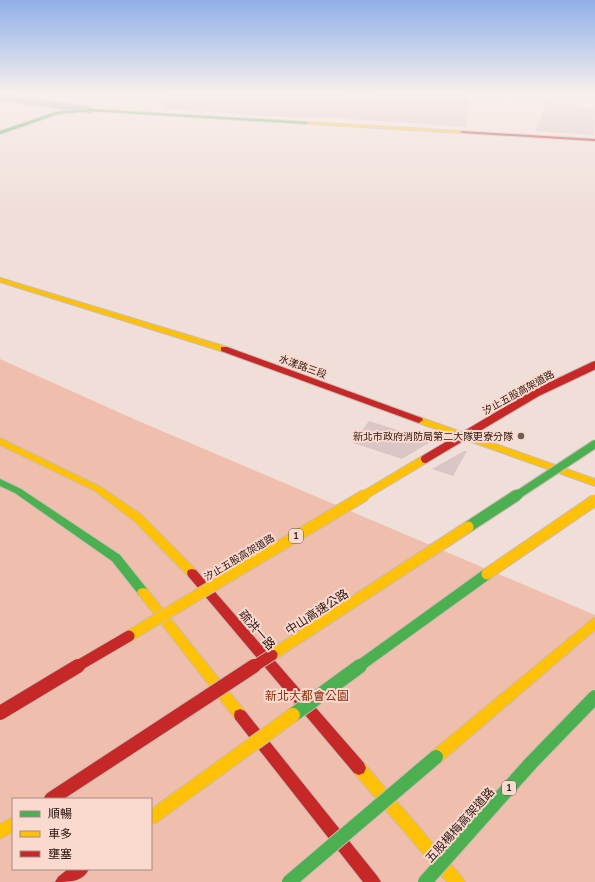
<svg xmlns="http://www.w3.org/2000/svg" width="595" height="882" viewBox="0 0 595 882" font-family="'Nunito Sans','Noto Sans TC',sans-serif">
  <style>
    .green { fill: #f0bead; fill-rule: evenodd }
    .building { fill: #dac7c5 }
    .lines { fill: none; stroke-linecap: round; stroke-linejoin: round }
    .street-casing { stroke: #cabbb5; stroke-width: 2 }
    .fast-casing { stroke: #cabbb5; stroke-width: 2 }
    .slow-casing { stroke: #cabbb5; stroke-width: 2 }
    .jam-casing { stroke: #cabbb5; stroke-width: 2 }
    .street { fill: #9ba2a5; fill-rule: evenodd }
    .fast { fill: #4caf50; fill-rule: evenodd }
    .slow { fill: #ffc107; fill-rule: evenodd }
    .jam { fill: #c62828; fill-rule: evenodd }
    .fast-bridge-far2-casing { stroke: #cabbb5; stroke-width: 10; stroke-linecap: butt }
    .fast-bridge-far1-casing { stroke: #cabbb5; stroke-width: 13; stroke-linecap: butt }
    .fast-bridge-casing { stroke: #cabbb5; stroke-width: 16; stroke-linecap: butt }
    .slow-bridge-far2-casing { stroke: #cabbb5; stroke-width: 10; stroke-linecap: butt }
    .slow-bridge-far1-casing { stroke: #cabbb5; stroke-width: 13; stroke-linecap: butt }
    .slow-bridge-casing { stroke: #cabbb5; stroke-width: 16; stroke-linecap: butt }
    .jam-bridge-far2-casing { stroke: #cabbb5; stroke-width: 10; stroke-linecap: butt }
    .jam-bridge-far1-casing { stroke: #cabbb5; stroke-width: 13; stroke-linecap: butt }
    .jam-bridge-casing { stroke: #cabbb5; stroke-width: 16; stroke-linecap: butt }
    .fast-bridge-far2 { stroke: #4caf50; stroke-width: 8 }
    .fast-bridge-far1 { stroke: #4caf50; stroke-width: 11 }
    .fast-bridge { stroke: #4caf50; stroke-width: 14 }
    .slow-bridge-far2 { stroke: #ffc107; stroke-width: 8 }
    .slow-bridge-far1 { stroke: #ffc107; stroke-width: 11 }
    .slow-bridge { stroke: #ffc107; stroke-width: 14 }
    .jam-bridge-far2 { stroke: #c62828; stroke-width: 8 }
    .jam-bridge-far1 { stroke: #c62828; stroke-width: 11 }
    .jam-bridge { stroke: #c62828; stroke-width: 14 }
    .poi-dot { fill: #6e5b55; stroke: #fad9ce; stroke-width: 1.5 }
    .labels { text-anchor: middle; stroke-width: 4; stroke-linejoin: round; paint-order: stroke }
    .shield { fill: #fad9ce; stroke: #675048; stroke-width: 1 }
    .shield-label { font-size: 9px; font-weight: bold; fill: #28150f }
    .street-label { font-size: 10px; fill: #28150f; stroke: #fad9ce }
    .poi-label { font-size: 10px; fill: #28150f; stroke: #fad9ce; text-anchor: end }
    .near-street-label { font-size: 12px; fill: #28150f; stroke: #fad9ce }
    .near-park-label { font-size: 12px; fill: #8b3210; stroke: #fad9ce }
  </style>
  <rect width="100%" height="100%" fill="#f0ded8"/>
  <path class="green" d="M 0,359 L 136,420 L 595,615 L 595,882 L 0,882 ZM 13,799 L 151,799 L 151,869 L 13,869 Z"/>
  <path class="building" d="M 166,93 L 324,93 L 369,98 L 375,93 L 469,93 L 467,127 L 324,117 L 285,117 L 165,109 Z
    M 545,103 L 595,109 L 594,135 L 536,131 Z
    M 369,421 L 432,441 L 402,459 L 353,443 Z
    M 464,451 L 467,451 L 453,476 L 432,469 Z"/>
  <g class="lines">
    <g class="street-casing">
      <path id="street" d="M 0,94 L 90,107 L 95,110 L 90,113 L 0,100 Z"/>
    </g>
    <g class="fast-casing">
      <path id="fast" d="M 90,109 L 308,122 L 310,123 L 308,124 L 90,111 L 58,114 L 0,134 L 0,131 L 56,112 Z
        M 0,479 L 21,489 L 120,555 L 147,589 L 149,592 L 147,595 L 143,596 L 139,595 L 112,561 L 15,493 L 0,486 Z"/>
    </g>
    <g class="slow-casing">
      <path id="slow" d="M 306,122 L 462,131 L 464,132 L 462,133 L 308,124 Z
        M 0,278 L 227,347 L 228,349 L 224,351 L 221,351 L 0,282 Z
        M 419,417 L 595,479 L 595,486 L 416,422 L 415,420 L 416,418 Z
        M 0,438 L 101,487 L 142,515 L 196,570 L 197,573 L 196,576 L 192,577 L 188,576 L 134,521 L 95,491 L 0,445 Z
        M 143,588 L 147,589 L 245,711 L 246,715 L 245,719 L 240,721 L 235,719 L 139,595 L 137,592 L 139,589 Z
        M 595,618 L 595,630 L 441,762 L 436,764 L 431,762 L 429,757 L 431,752 L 591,620 Z
        M 359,761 L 364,763 L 462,877 L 465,882 L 447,882 L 354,773 L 352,768 L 354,763 Z
        M 13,817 L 13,832 L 0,839 L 0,824 Z"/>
    </g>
    <g class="jam-casing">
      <path id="jam" d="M 460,131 L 595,139 L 595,141 L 462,133 Z
        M 221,347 L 227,347 L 422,418 L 423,420 L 419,423 L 416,422 L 221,351 Z
        M 192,569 L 196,570 L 364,763 L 366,768 L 364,773 L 359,775 L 354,773 L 188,576 L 187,573 L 188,570 Z
        M 240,709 L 245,711 L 378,877 L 381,882 L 363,882 L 235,719 L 234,715 L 235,711 Z
        M 68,869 L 89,869 C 83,882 69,882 55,882 L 58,877 Z"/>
    </g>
    <use href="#street" class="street"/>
    <use href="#fast" class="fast"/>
    <use href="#slow" class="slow"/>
    <use href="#jam" class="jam"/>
    <g class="fast-bridge-far2-casing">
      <path id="fast-bridge-far2" d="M 516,496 L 595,444"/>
    </g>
    <g class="fast-bridge-far1-casing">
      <path id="fast-bridge-far1" d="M 468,527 L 517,495
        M 358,667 L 487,574"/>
    </g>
    <g class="fast-bridge-casing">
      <path id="fast-bridge" d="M 293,715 L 360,666
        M 289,882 L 436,757
        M 425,882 L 531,763 L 595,697"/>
    </g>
    <g class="slow-bridge-far2-casing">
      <path id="slow-bridge-far2" d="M 363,496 L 425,459"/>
    </g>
    <g class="slow-bridge-far1-casing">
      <path id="slow-bridge-far1" d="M 487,574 L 595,500
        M 129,636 L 365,495
        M 272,655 L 468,527"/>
    </g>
    <g class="slow-bridge-casing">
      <path id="slow-bridge" d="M 151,818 L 293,715"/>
    </g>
    <g class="jam-bridge-far2-casing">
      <path id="jam-bridge-far2" d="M 425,459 L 536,393 L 595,365"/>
    </g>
    <g class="jam-bridge-far1-casing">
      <path id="jam-bridge-far1" d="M 76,667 L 129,636
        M 253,667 L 272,655"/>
    </g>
    <g class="jam-bridge-casing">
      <path id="jam-bridge" d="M 0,713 L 78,666
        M 51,799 L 254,666"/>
    </g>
    <use href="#fast-bridge-far2" class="fast-bridge-far2"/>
    <use href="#fast-bridge-far1" class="fast-bridge-far1"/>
    <use href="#fast-bridge" class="fast-bridge"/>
    <use href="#slow-bridge-far2" class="slow-bridge-far2"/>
    <use href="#slow-bridge-far1" class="slow-bridge-far1"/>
    <use href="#slow-bridge" class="slow-bridge"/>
    <use href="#jam-bridge-far2" class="jam-bridge-far2"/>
    <use href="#jam-bridge-far1" class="jam-bridge-far1"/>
    <use href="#jam-bridge" class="jam-bridge"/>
  </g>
  <linearGradient id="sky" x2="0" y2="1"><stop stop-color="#8fb0e8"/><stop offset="0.43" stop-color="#f8f0ed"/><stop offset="1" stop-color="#f8f0ed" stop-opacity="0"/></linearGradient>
  <rect width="595" height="217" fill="url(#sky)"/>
  <circle class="poi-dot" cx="521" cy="436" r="4"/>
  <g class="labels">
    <g class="shield">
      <rect x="289" y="529" width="14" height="14" rx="3"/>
      <rect x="502" y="781" width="14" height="14" rx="3"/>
    </g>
    <g class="shield-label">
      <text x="296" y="539">1</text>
      <text x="509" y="791">1</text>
    </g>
    <g class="street-label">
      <text transform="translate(303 366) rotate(20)" y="4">水漾路三段</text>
      <text transform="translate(518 392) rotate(-29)" y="4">汐止五股高架道路</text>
      <text transform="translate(239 557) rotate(-31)" y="4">汐止五股高架道路</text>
    </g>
    <g class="poi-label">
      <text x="513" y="440">新北市政府消防局第二大隊更寮分隊</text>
    </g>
    <g class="near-street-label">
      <text transform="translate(317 612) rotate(-33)" y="4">中山高速公路</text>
      <text transform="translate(257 630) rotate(49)" y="4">疏洪一路</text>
      <text transform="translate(460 825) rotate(-48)" y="4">五股楊梅高架道路</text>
    </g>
    <g class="near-park-label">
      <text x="307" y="700">新北大都會公園</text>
    </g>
  </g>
  <rect x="12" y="798" width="140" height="72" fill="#fad9ce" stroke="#a68b82"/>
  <rect x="20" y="811" width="20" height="6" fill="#4caf50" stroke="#a68b82"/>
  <text x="48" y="818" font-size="12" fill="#28150f">順暢</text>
  <rect x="20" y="831" width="20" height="6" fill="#ffc107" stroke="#a68b82"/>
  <text x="48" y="838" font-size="12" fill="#28150f">車多</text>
  <rect x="20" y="851" width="20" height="6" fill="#c62828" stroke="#a68b82"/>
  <text x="48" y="858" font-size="12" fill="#28150f">壅塞</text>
</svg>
